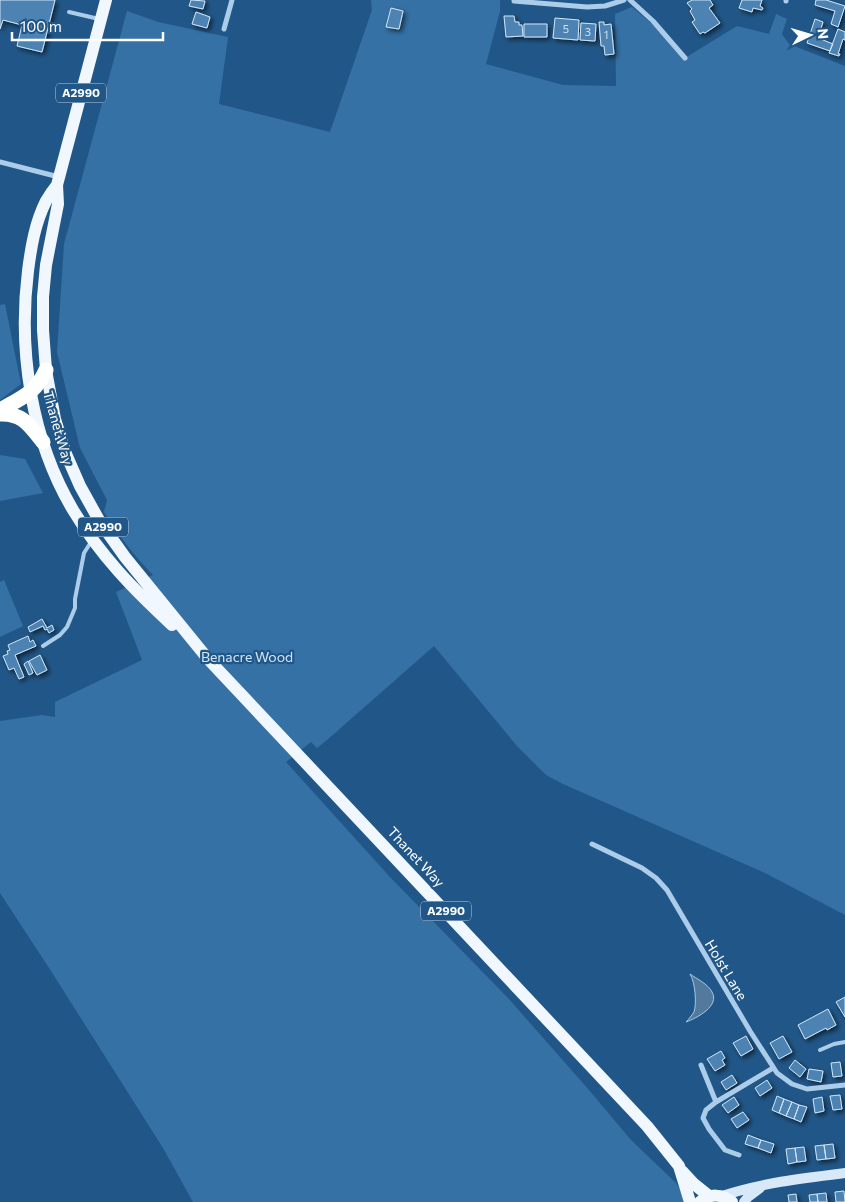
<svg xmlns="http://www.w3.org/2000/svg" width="845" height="1202" viewBox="0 0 845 1202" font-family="Commissioner,sans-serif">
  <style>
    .green { fill: #3571a5 }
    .water { fill: #53799c; stroke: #9fc9ec }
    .building { fill: #4d83b2; stroke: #d0e6f8; filter: url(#shadow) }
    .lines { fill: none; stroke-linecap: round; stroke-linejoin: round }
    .lane { stroke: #accdea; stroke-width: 4 }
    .street { stroke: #accdea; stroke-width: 5 }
    .secondary { stroke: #d7e8f8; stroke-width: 10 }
    .primary { stroke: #f0f7fe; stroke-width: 12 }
    .highway { stroke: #fff; stroke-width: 15 }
    .labels { text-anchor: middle; stroke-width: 4.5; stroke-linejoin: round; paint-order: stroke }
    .number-label { font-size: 11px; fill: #d2e0ec }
    .shield { fill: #215788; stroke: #bccddb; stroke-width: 1 }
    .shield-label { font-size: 12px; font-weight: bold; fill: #fff }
    .street-label { font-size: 14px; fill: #fff; stroke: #215788 }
    .park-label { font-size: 14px; fill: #d0e6f8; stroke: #215788 }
  </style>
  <defs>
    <filter id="shadow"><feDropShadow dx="2.5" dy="2.5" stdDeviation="2.5" flood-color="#0009"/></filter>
  </defs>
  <rect width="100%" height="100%" fill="#215788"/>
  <path class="green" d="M 371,0 L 500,0 L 500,11 L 486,64 L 563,85 L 616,86 L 615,14 L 632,7 L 651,23 L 685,58 L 737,26 L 769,34 L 776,14 L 787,19 L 782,34 L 789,44 L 845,66 L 845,915 L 765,873 L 563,784 L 546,775 L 517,746 L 434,646 L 327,740 L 317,748 L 311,742 L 286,762 L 389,876 L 508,998 L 589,1090 L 631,1140 L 676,1183 L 688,1202 L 193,1202 L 163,1148 L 51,971 L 0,893 L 0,721 L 42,715 L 55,717 L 55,702 L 142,660 L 116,592 L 153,575 C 133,554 119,536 104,512 L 107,500 L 80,448 L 57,352 L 64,244 L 127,11 L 158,22 L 228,37 L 219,104 L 330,132 L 372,10 Z
    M 5,304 L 21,384 L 0,400 L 0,305 Z
    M 0,455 L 25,459 L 43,493 L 0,501 Z
    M 4,580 L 23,626 L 0,637 L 0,582 Z"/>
  <path class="water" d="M 690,974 C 697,979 708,984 712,992 C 720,1006 697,1018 686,1022 C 689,1019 692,1015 694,1012 C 697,1003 695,982 690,974 Z"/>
  <path class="building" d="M 0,0 L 55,0 L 42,52 L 17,46 L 22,25 L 3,20 L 0,29 Z
    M 191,0 L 205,1 L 203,9 L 189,6 Z
    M 692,0 L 710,0 L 713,5 L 709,8 L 720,23 L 705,33 L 703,32 L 700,34 L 692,22 L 695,20 L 690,11 L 692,9 L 687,3 Z
    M 742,0 L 762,0 L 760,6 L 763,8 L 762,10 L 753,8 L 752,12 L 739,8 Z
    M 816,0 L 826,0 L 845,6 L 838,27 L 831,24 L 835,11 L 815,5 Z
    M 391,8 L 403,11 L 399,29 L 386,27 Z
    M 196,12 L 210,17 L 207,28 L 192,24 Z
    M 504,16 L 514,16 L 515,22 L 519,22 L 519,25 L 522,25 L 523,36 L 506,37 Z
    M 555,18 L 579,20 L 578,40 L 553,38 Z
    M 815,19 L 823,22 L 818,38 L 833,44 L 830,51 L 807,43 Z
    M 599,22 L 604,22 L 604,25 L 611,24 L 614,54 L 605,55 L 604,46 L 601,46 Z
    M 581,23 L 596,24 L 595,41 L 580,40 Z
    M 524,24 L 547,24 L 547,37 L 524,37 Z
    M 838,29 L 845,32 L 845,40 L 843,39 L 838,54 L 840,54 L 839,56 L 829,53 Z
    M 42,619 L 47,628 L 52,625 L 54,630 L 49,633 L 47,629 L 45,630 L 43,626 L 30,632 L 28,627 Z
    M 28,636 L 30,642 L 33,640 L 36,646 L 15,655 L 24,677 L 19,679 L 14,668 L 9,670 L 3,656 L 8,654 L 7,651 L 10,650 L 8,645 Z
    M 40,655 L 47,670 L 37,675 L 29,661 Z
    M 28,661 L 33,673 L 29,675 L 24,664 Z
    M 845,997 L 845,1017 L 836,1002 Z
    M 828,1009 L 836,1025 L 827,1030 L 826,1028 L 805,1039 L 798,1025 Z
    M 746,1036 L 753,1049 L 741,1056 L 733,1043 Z
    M 783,1036 L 792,1052 L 779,1059 L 770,1043 Z
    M 721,1051 L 725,1058 L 722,1060 L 725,1065 L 715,1071 L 707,1059 Z
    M 795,1060 L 806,1069 L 800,1077 L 789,1068 Z
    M 840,1062 L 842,1076 L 833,1077 L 831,1063 Z
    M 809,1069 L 823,1071 L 821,1082 L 807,1079 Z
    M 732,1075 L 737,1083 L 726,1090 L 721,1082 Z
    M 767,1080 L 772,1088 L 760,1096 L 755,1088 Z
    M 840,1095 L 842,1109 L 833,1110 L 830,1096 Z
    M 777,1096 L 784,1099 L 779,1113 L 772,1110 Z
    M 734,1097 L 739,1105 L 728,1113 L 722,1105 Z
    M 822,1097 L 824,1111 L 815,1113 L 813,1099 Z
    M 784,1099 L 792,1102 L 786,1116 L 779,1113 Z
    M 792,1102 L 799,1105 L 794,1119 L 786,1116 Z
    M 799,1105 L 807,1107 L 801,1122 L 794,1119 Z
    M 743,1112 L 749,1120 L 737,1128 L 731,1119 Z
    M 748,1135 L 761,1140 L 758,1148 L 745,1144 Z
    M 761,1140 L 774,1144 L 771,1153 L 758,1148 Z
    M 833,1144 L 835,1158 L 826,1159 L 824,1145 Z
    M 824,1145 L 826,1159 L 817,1160 L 815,1146 Z
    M 804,1147 L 806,1161 L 797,1162 L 795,1148 Z
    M 795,1148 L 797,1162 L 788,1164 L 786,1149 Z
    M 844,1191 L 845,1202 L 836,1202 L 835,1192 Z
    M 826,1193 L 827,1202 L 818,1202 L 817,1194 Z
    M 796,1194 L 797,1202 L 789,1202 L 788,1195 Z
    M 817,1194 L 818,1202 L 810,1202 L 809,1195 Z"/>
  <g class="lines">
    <path class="lane" d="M 69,12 L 99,19
      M 43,646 L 60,635 L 67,627 L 75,608 L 75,599 L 84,553 L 91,542
      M 820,1050 L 834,1044 L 845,1042"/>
    <path class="street" d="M 630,0 L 653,21 L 685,58
      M 514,1 L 587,7 L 605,6 L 624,0
      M 786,1 L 786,0
      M 224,29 L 232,0
      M 0,162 L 59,177
      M 592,844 L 642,868 L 656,878 L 667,890 L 750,1031 L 777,1073 L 792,1084 L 807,1089 L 845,1085
      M 701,1065 L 716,1102
      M 739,1155 L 725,1150 L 709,1129 L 703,1118 L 706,1110 L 716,1102 L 773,1068"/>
    <path class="secondary" d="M 722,1196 C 761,1183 804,1178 845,1173
      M 744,1202 L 748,1197 L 760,1188"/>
    <path class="primary" d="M 106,0 L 57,185 C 53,190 49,196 46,201 C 35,223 31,247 28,271 C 18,351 31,439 73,510 C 100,555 133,589 172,625
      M 57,185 L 58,204 L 46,265 L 43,297 L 43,330 L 46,370 L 55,419 L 66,454 L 80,486 L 100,522 L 125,557 L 208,659 L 647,1126 L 679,1166 L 690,1202
      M 682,1171 L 694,1184 L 709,1196
      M 700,1202 C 710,1193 722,1194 732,1202"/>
    <path class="highway" d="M 0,410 C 21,398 36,393 46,370
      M 0,414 C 23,413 30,426 43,442"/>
  </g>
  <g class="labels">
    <g class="number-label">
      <text x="566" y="33">5</text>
      <text x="588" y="36">3</text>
      <text x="606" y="39">1</text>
    </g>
    <g class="shield">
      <rect x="56" y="83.5" width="50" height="19" rx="4"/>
      <rect x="78" y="517.5" width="50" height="19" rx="4"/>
      <rect x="421" y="901.5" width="50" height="19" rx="4"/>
    </g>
    <g class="shield-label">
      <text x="81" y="97">A2990</text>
      <text x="103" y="531">A2990</text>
      <text x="446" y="915">A2990</text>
    </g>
    <g class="street-label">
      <text transform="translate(58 428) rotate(74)" y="5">Thanet Way</text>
      <text transform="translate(416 857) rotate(47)" y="5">Thanet Way</text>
      <text transform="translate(726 970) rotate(59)" y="5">Holst Lane</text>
    </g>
    <g class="park-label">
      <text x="247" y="662">Benacre Wood</text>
    </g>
  </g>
  <g transform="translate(810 35) rotate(85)" stroke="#215788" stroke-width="4" paint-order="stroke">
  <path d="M0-4L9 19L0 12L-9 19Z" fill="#ffffff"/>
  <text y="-8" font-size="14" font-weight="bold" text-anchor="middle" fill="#ffffff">N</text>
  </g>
  <path d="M12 32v8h151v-8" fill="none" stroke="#ffffff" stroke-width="2.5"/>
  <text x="20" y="32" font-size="15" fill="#ffffff" stroke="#215788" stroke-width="4" paint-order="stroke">100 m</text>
</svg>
